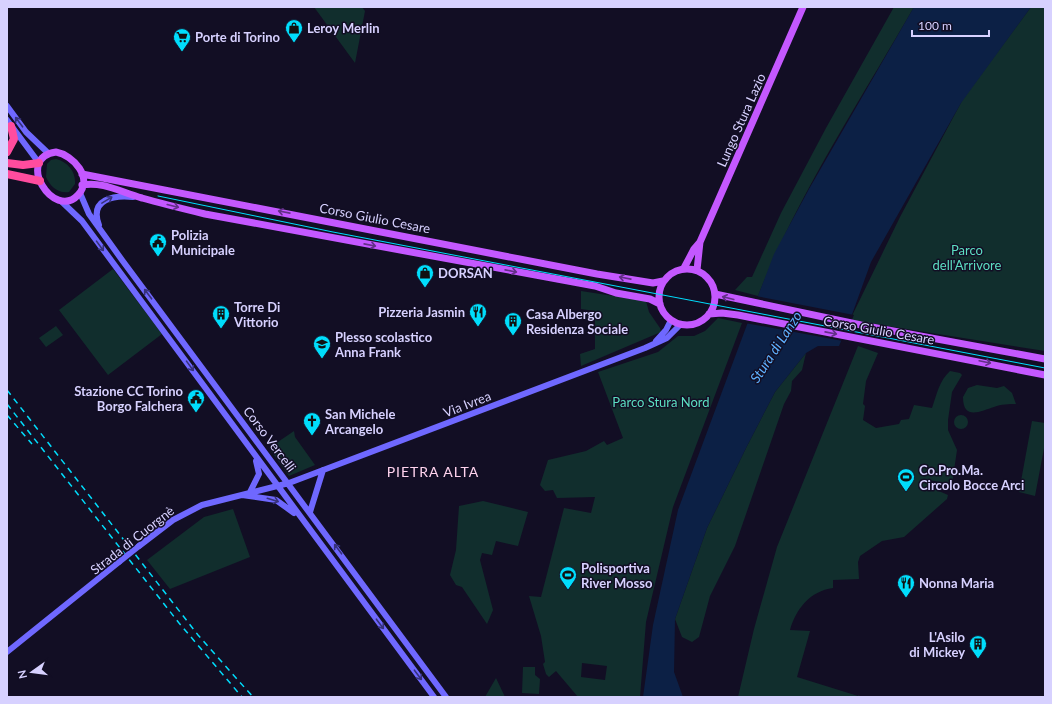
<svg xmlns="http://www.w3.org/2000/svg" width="1052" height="704" viewBox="0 0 1052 704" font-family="Lato,sans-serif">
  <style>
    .green { fill: #112e2d; fill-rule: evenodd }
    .water { fill: #0c2045 }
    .pier { fill: #120e24 }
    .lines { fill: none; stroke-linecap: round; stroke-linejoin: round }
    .secondary { stroke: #6f68ff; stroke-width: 6 }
    .primary { stroke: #c458ff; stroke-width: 7 }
    .highway { stroke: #ff4c9e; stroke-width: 8 }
    .tram { stroke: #00ddfc; stroke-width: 1 }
    .rail { stroke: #00ddfc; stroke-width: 1.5; stroke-dasharray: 6 5; stroke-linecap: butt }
    .secondary-bridge { stroke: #6f68ff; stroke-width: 6 }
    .oneway { stroke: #37327c }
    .oneway2 { stroke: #622f87 }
    .labels { text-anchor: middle; stroke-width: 3; stroke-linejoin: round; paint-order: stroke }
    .poi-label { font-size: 13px; font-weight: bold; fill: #d7d1ff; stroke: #120e24; text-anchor: start }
    .street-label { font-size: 13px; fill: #d7d1ff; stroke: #120e24 }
    .park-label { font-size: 13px; fill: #5cdfc2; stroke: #120e24 }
    .water-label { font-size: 14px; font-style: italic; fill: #5fb1ff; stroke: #120e24 }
    .neighbourhood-label { font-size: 14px; letter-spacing: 1px; fill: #ffd3ee; stroke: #120e24 }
  </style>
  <rect width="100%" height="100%" fill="#120e24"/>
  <path class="green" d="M 314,7 L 362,7 L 365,11 L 355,63 Z
    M 894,7 L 914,7 C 860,101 797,196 758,296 L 735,290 L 747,277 L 752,277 L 781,213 L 826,128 Z
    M 1031,7 L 1045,7 L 1045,351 L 850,320 L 900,217 L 963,99 Z
    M 56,159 C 68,162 76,172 75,184 L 69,192 C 58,194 50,186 46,177 L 47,164 L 51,160 Z
    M 113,269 L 162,334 L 108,375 L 59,310 Z
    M 581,291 L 646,301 L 649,312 L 660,328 L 661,332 L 581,366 L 580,354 L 595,349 L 595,311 L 581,309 Z
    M 718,318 L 742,323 L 673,507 L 646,622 L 640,697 L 578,697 L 556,671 L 549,677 L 546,674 L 543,664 L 545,662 L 541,636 L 529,596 L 541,597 L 564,508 L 591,513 L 595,497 L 557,498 L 553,490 L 545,491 L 540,485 L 548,460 L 586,451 L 604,441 L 607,445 L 623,438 L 598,372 L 658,352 L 678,336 L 694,336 L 705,331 ZM 582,663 L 607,666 L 605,680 L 581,677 Z
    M 56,326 L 63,335 L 46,347 L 39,338 Z
    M 858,346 L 878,353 L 866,381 L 863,404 L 865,406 L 863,420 L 876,428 L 899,424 L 901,420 L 909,419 L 914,405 L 932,408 C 937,394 939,381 950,371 L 960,373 L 962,375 L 952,392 L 948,420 L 948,430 L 957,450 L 952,484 L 929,480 L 927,486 L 948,495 L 947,499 L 904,537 L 882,541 L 860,556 L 858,562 L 859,579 L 833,580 L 833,588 C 810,591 796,609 790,630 L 810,631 L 797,677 L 858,696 L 859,695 L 860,697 L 738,697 L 754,629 L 777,547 Z
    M 806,353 L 802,370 L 792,381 L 791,391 L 784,404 L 735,546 L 710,596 L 699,637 L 692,642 L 682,637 L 675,619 L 707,528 L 746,448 L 775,392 Z
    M 977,385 L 997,388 L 1004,386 L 1012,393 L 1016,404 C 1009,404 1001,404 994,407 C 981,411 963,421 963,397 L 968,388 Z
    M954 422a7 7 0 1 1 14 0a7 7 0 1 1-14 0Z
    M 1032,421 L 1045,423 L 1045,443 L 1035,496 L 1019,492 Z
    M 294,431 L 295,437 L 315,465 L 289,476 L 269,448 Z
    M 483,501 L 528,512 L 518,546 L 496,541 L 492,555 L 482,553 L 480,560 L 493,610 L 487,624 L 462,587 L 456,585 L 450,575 L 456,550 L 459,506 Z
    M 233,509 L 250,557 L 170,589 L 147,560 L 204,517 Z
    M 523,667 L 535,667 L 535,675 L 540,679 L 539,694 L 522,693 Z
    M 496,678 L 505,697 L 485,697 Z"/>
  <path class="water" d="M 914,7 L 1031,7 L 961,103 L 871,262 L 850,320 L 839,346 L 818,346 L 806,353 L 775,392 L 746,448 L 707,528 L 675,619 L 674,672 L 683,697 L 643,697 L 653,625 L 678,510 L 748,322 L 774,254 L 809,189 Z"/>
  <path class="pier" d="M 756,296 L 854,315 L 843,341 L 745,323 Z"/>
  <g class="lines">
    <path class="secondary" d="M 7,106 L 26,132 L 48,153
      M 7,120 L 39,163
      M 80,193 L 89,214 L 122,260 L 446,697
      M 61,201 L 82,221 L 434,697
      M 99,225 C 89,199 114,195 133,197
      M 656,341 L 666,330 L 671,320
      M 250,492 L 259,474 L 256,461
      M 242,495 L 276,500 L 294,513
      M 310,512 L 323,470
      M 139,546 L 173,520 L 202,505 L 289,483 L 645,348 L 667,338 L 681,324
      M 7,652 L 119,562"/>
    <path class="primary" d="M 56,152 C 73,155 94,178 78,195 C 54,221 14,158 56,152 Z
      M 82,174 L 597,274 L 653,283 L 663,281
      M 82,185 C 104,181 122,193 142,198 C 163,204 184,209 205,214 L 595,286 L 616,293 L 650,299 L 660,304
      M 684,268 L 694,249 L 700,242
      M659 297a28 28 0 1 1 56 0a28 28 0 1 1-56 0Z
      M 697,270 L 700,242 L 803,7
      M 715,294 L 861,325 L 1045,359
      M 709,314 L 722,313 L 738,315 L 1045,375"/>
    <path class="highway" d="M 7,152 L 14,139 L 11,126
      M 7,163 L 23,165 L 39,163
      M 7,174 L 40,181"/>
    <path class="tram" d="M 158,196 L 333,232 L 1045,368"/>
    <path class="rail" d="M 7,390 L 198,635 L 253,697
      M 7,404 L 179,623 L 242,697
      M 7,415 L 32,444"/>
    <path class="secondary-bridge" d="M 119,562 L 139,546"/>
  </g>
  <defs><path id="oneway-shaft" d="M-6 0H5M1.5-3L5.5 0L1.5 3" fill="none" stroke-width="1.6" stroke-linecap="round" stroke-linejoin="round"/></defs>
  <g class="oneway">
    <use href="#oneway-shaft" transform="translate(19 122) rotate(-127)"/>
    <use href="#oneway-shaft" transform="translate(107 200) rotate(-31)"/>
    <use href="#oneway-shaft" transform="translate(100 246) rotate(54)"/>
    <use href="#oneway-shaft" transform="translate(148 294) rotate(-127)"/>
    <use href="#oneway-shaft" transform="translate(190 366) rotate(54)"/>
    <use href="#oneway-shaft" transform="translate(273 500) rotate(17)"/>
    <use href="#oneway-shaft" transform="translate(338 549) rotate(-127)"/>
    <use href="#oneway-shaft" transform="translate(380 624) rotate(53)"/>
    <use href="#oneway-shaft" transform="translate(418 675) rotate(53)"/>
  </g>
  <g class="oneway2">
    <use href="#oneway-shaft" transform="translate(173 206) rotate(14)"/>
    <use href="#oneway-shaft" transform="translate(284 212) rotate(-169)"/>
    <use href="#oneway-shaft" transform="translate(370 245) rotate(11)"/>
    <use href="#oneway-shaft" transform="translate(511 271) rotate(11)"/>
    <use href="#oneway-shaft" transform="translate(625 278) rotate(-169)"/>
    <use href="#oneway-shaft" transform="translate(728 298) rotate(-166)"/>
    <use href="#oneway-shaft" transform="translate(831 333) rotate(11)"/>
    <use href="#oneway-shaft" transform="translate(985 362) rotate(12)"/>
  </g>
  <defs>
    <g id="shop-pin" transform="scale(0.9)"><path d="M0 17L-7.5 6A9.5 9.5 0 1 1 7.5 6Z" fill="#00ddfc" stroke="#120e24"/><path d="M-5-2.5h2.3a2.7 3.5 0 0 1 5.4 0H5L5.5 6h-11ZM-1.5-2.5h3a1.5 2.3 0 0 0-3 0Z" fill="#111"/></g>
    <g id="supermarket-pin" transform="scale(0.9)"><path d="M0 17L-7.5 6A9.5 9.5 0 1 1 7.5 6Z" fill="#00ddfc" stroke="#120e24"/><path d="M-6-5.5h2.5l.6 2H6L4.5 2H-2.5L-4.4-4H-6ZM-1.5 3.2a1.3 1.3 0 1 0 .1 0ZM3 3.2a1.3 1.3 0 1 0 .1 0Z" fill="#111"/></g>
    <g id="civic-pin" transform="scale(0.9)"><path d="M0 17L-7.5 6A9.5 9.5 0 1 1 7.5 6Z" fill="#00ddfc" stroke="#120e24"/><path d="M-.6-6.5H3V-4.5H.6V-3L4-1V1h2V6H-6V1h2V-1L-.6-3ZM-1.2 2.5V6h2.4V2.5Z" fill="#111"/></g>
    <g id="restaurant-pin" transform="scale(0.9)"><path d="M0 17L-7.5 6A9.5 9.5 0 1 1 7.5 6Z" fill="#00ddfc" stroke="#120e24"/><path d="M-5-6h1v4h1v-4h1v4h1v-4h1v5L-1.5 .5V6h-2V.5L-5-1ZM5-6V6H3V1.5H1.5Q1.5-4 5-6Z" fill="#111"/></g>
    <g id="building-pin" transform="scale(0.9)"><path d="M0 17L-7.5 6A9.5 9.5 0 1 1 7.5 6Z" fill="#00ddfc" stroke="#120e24"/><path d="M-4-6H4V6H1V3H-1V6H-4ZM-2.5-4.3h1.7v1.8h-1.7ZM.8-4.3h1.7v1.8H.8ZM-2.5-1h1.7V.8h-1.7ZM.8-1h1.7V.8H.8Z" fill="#111"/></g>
    <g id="school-pin" transform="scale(0.9)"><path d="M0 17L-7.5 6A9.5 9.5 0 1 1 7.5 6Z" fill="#00ddfc" stroke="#120e24"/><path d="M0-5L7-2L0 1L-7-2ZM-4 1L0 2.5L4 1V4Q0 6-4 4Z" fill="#111"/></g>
    <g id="church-pin" transform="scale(0.9)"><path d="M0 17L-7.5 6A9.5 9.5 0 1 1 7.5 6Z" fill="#00ddfc" stroke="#120e24"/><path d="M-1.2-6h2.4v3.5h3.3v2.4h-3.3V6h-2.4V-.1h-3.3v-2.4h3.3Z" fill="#111"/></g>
    <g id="stadium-pin" transform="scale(0.9)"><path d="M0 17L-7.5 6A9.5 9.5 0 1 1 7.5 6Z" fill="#00ddfc" stroke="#120e24"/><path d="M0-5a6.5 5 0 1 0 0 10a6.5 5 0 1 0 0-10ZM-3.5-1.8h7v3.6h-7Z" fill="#111"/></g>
  </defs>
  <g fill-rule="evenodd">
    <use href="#shop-pin" x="294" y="28"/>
    <use href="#supermarket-pin" x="182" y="37"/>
    <use href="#civic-pin" x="158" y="242"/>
    <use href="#shop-pin" x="425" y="273"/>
    <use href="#restaurant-pin" x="478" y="312"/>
    <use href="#building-pin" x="221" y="314"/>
    <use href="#building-pin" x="513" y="321"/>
    <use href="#school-pin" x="322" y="344"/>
    <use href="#civic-pin" x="196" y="398"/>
    <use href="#church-pin" x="312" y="421"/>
    <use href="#stadium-pin" x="906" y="477"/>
    <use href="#stadium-pin" x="568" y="575"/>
    <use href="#restaurant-pin" x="906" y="583"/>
    <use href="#building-pin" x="978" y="644"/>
  </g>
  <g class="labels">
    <g class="poi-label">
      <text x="307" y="33">Leroy Merlin</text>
      <text x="195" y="42">Porte di Torino</text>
      <text x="171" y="240">Polizia<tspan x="171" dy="15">Municipale</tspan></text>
      <text x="438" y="278">DORSAN</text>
      <text x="234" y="312">Torre Di<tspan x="234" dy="15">Vittorio</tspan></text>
      <text x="465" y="317" text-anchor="end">Pizzeria Jasmin</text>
      <text x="526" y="319">Casa Albergo<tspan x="526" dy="15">Residenza Sociale</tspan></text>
      <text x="335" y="342">Plesso scolastico<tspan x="335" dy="15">Anna Frank</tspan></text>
      <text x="183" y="396" text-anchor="end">Stazione CC Torino<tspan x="183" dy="15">Borgo Falchera</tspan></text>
      <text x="325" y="419">San Michele<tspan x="325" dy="15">Arcangelo</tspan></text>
      <text x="919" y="475">Co.Pro.Ma.<tspan x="919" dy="15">Circolo Bocce Arci</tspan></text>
      <text x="581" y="573">Polisportiva<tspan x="581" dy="15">River Mosso</tspan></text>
      <text x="919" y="588">Nonna Maria</text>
      <text x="965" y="642" text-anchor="end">L'Asilo<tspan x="965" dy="15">di Mickey</tspan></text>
    </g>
    <g class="street-label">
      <text transform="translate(741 120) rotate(-66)" y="5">Lungo Stura Lazio</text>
      <text transform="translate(375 218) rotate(11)" y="5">Corso Giulio Cesare</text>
      <text transform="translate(879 330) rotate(10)" y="5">Corso Giulio Cesare</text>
      <text transform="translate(467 404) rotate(-21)" y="5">Via Ivrea</text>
      <text transform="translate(270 439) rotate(53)" y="5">Corso Vercelli</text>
      <text transform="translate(132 540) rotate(-38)" y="5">Strada di Cuorgnè</text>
    </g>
    <g class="park-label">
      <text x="967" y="255">Parco<tspan x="967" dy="15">dell'Arrivore</tspan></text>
      <text x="661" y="407">Parco Stura Nord</text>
    </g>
    <g class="water-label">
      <text transform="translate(776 347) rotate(-57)" y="5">Stura di Lanzo</text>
    </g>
    <g class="neighbourhood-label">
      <text x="433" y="477">PIETRA ALTA</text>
    </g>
  </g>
  <rect width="1052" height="704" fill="none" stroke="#d7d1ff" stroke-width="16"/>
  <g transform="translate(32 672) rotate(256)" stroke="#120e24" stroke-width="3" paint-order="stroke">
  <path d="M0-3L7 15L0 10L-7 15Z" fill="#d7d1ff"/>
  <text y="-6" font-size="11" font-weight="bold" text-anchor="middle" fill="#d7d1ff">N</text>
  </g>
  <path d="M912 30v6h77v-6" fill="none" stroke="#d7d1ff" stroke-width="2"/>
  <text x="918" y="30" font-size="12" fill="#d7d1ff" stroke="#120e24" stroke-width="3" paint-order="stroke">100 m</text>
</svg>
